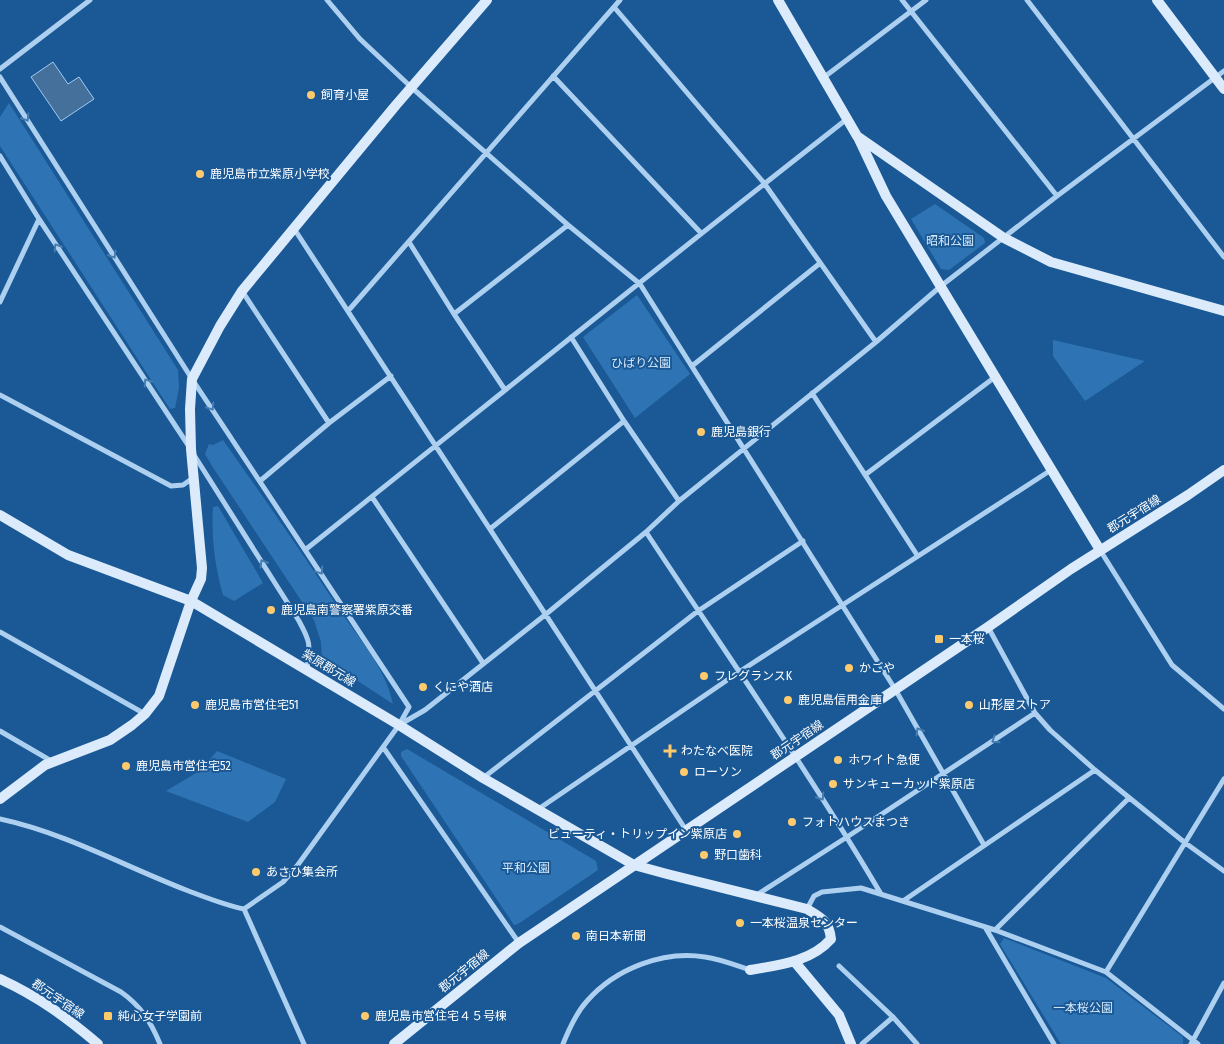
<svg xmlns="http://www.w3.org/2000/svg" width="1224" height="1044" viewBox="0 0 1224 1044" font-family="'Fira Sans Condensed','Noto Sans JP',sans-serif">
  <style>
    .green { fill: #2e74b4 }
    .water { fill: #44709b; stroke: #a0ccf2 }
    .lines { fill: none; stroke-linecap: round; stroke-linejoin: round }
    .street { stroke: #add0f0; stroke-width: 5 }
    .secondary { stroke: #dbebfb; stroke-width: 10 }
    .oneway { stroke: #467db1 }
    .poi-dot { fill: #ffca6c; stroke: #1a5996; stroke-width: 2 }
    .labels { text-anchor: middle; stroke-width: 4; stroke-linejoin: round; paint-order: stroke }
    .poi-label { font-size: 12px; fill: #fff; stroke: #1a5996; text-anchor: start }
    .park-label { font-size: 12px; fill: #d4e9fb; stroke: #1a5996 }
    .street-label { font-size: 12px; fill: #fff; stroke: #1a5996 }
  </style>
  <rect width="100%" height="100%" fill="#1a5996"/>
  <path class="green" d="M 9,103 L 178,370 L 179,388 L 175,408 L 170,409 L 0,146 L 0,117 Z
    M 935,204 L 984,238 L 985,243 L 949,270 L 941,269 L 911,219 Z
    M 637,295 L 690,374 L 635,418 L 583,337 Z
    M 1053,340 L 1145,361 L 1085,401 L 1053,356 Z
    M 223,440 C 262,495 300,550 337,606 C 358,638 385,666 393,704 L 350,676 L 325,666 L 322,659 L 321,642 L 314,620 L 212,466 L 205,454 L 209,444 L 213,445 Z
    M 218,506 L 263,583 L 234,601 L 223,595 C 215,567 211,536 213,507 Z
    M 407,749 L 596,861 L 598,870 L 518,924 L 514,925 L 401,756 L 401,752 Z
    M 217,751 L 286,779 L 275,802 L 248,822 L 166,791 L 201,770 Z
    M 1004,938 L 1106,978 L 1183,1037 L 1183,1044 L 1061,1044 L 1000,944 Z"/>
  <path class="water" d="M 53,62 L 68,84 L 79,77 L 94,99 L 61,121 L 31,77 Z"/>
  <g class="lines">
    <path class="street" d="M 327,0 L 360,39 L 411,87 L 568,225 L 640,284 L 895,689 L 984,845
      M 1027,0 L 1224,257
      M 614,7 L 764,183 L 876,342
      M 0,69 L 90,0
      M 553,76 L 701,233
      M 0,77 L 192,379 L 409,707 L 399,725 L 297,866 L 283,882 L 244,909
      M 823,78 L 926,0
      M 0,156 L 39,219 L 190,448
      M 1057,196 L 1224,71
      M 293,227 L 686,830
      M 409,242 L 454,314 L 505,390
      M 242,291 L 329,423
      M 0,302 L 39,219
      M 348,311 L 620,0
      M 454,314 L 568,225
      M 571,337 L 624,421 L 679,501
      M 692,366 L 819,264
      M 812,393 L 917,555
      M 0,395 L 171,486 L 183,485 L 193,478
      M 194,455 L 299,621 C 311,643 310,644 307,669
      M 865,475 L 995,377
      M 260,481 L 329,423 L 391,376
      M 372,497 L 483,663
      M 490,529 L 624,421
      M 646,532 C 725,652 808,770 881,894
      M 305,550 C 486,406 665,261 847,119
      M 1100,550 L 1172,665 L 1224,709
      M 988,627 L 1035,713 L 1050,730 L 1095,770 L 1184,842 L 1224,871
      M 0,632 L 145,714
      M 399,725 L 425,710 L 545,615 L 646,532 L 679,501 L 876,342 L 941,286 L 1057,196 L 902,0
      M 0,731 L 53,762
      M 383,747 L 519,943
      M 483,778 L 698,611 L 803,541
      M 537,810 L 739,672 L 1051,470
      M 0,819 C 65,833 124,866 186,890 C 205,897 224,905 244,909 L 304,1044
      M 755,896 L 847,837 L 1035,713
      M 903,901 L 1095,770
      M 807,909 L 814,896 L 822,892 L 861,888 L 995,930 L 1106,972 L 1198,1044
      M 0,927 L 121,992 C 141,1006 151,1022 160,1044
      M 985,927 L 1054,1044
      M 995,930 L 1129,798
      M 839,966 L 893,1017
      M 1106,972 L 1224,779
      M 563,1044 C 569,1029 576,1013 587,1001 C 615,969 663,950 705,957 C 720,959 735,965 750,970
      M 862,1044 L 893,1017 L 917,1044
      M 1191,1044 L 1224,983"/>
    <path class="secondary" d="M 778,0 L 857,136 L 1004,238 L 1051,262 L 1224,311
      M 1157,0 L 1224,89
      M 858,137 L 886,196 L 1100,550
      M 0,515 L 68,555 L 191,601 L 399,725 L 483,778 L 634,865 L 667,874 L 807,909 C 822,918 829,921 831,939 C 811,962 778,965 750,970
      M 0,799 L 45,765 L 110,740 L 132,725 L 145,714 L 159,696 L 191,601 L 201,579 L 202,568 L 191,449 L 190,409 L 192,379 L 220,326 L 242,291 L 396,105 L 487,0
      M 794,961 L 839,1015 L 851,1044
      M 0,979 C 39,997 66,1017 98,1044
      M 394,1044 L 519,943 L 988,627 L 1071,569 L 1188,495 L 1224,470"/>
  </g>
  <defs><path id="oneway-chevron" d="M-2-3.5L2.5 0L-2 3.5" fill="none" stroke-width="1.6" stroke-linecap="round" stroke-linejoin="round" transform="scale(1.25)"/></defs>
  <g class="oneway">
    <use href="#oneway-chevron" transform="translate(26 118) rotate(58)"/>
    <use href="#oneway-chevron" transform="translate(57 247) rotate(-123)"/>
    <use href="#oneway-chevron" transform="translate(113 255) rotate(58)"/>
    <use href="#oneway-chevron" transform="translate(147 382) rotate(-123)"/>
    <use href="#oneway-chevron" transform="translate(211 407) rotate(56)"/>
    <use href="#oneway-chevron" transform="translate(263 563) rotate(-122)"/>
    <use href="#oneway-chevron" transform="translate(320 571) rotate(56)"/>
    <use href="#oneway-chevron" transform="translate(919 731) rotate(-121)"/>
    <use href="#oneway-chevron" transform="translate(995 740) rotate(147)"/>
    <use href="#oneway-chevron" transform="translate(821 797) rotate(57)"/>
  </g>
  <g class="poi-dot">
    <circle cx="311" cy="95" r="5"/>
    <circle cx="200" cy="174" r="5"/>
    <circle cx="701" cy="432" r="5"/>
    <circle cx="271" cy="610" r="5"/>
    <rect x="934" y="634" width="10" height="10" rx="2.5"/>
    <circle cx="849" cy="668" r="5"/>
    <circle cx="704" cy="676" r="5"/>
    <circle cx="423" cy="687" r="5"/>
    <circle cx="788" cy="700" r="5"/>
    <circle cx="195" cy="705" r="5"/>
    <circle cx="969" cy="705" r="5"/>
    <path d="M667.5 743.5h5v5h5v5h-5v5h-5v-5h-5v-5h5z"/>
    <circle cx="838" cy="760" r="5"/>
    <circle cx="126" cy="766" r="5"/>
    <circle cx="684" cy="772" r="5"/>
    <circle cx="833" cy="784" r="5"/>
    <circle cx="792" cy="822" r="5"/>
    <circle cx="737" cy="834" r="5"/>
    <circle cx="704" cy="855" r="5"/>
    <circle cx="256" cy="872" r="5"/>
    <circle cx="740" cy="923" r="5"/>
    <circle cx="576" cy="936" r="5"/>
    <rect x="103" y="1011" width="10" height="10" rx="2.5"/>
    <circle cx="365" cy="1016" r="5"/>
  </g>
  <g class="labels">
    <g class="poi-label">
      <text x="321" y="99">飼育小屋</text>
      <text x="210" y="178">鹿児島市立紫原小学校</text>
      <text x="711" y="436">鹿児島銀行</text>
      <text x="281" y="614">鹿児島南警察署紫原交番</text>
      <text x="949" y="643">一本桜</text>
      <text x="859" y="672">かごや</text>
      <text x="714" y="680">フレグランスK</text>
      <text x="433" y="691">くにや酒店</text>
      <text x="798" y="704">鹿児島信用金庫</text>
      <text x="205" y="709">鹿児島市営住宅51</text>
      <text x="979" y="709">山形屋ストア</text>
      <text x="681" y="755">わたなべ医院</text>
      <text x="848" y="764">ホワイト急便</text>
      <text x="136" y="770">鹿児島市営住宅52</text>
      <text x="694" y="776">ローソン</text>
      <text x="843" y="788">サンキューカット紫原店</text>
      <text x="802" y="826">フォトハウスまつき</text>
      <text x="727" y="838" text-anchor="end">ビューティ・トリップイン紫原店</text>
      <text x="714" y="859">野口歯科</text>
      <text x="266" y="876">あさひ集会所</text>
      <text x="750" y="927">一本桜温泉センター</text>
      <text x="586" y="940">南日本新聞</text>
      <text x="118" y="1020">純心女子学園前</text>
      <text x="375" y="1020">鹿児島市営住宅４５号棟</text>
    </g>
    <g class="park-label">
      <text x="950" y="245">昭和公園</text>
      <text x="641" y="367">ひばり公園</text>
      <text x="526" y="872">平和公園</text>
      <text x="1083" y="1012">一本桜公園</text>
    </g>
    <g class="street-label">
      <text transform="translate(1134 514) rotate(-32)" y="4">郡元宇宿線</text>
      <text transform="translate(329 668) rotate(31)" y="4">紫原郡元線</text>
      <text transform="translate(797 740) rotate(-34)" y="4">郡元宇宿線</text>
      <text transform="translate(464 971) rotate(-39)" y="4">郡元宇宿線</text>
      <text transform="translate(58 999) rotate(34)" y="4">郡元宇宿線</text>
    </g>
  </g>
</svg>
